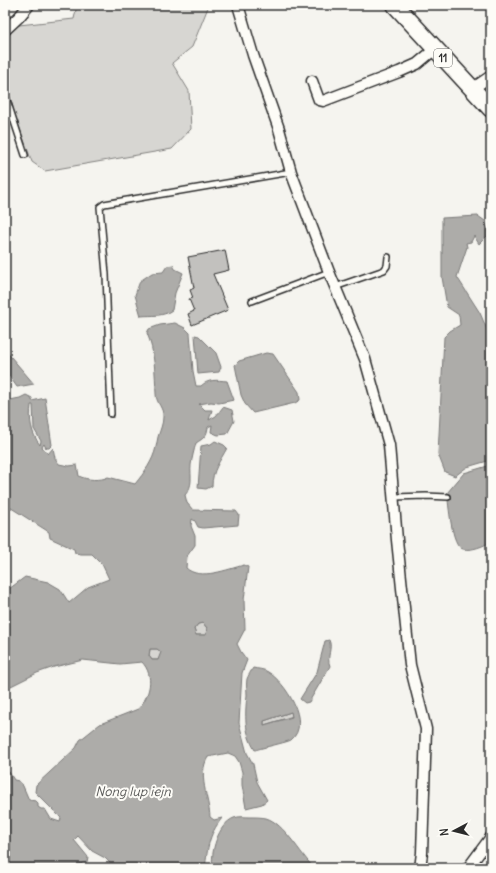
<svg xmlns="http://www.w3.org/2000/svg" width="496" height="873" viewBox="0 0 496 873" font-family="Delius,sans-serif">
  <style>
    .green { fill: #d7d6d2; stroke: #81807e }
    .water { fill: #adaca9; stroke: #797877; fill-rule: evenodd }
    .building { fill: #c2c1be; stroke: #2b2b2b }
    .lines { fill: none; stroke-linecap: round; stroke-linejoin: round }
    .service-casing { stroke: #2b2b2b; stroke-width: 8 }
    .minor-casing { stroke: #2b2b2b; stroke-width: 13 }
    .trunk-casing { stroke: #2b2b2b; stroke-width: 19 }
    .service { stroke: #fdfcf7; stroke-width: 5 }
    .minor { stroke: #fdfcf7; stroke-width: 10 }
    .trunk { stroke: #fdfcf7; stroke-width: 16 }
    .labels { text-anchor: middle; stroke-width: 4; stroke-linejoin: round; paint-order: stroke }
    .shield { fill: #fdfcf7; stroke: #6a6a68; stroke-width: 1 }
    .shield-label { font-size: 11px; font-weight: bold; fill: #2b2b2b }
    .water-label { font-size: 13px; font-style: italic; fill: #585857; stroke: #fdfcf7 }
  </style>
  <rect width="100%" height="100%" fill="#f5f4ef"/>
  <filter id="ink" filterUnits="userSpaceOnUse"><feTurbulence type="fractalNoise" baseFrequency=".025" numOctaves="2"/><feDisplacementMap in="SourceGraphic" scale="8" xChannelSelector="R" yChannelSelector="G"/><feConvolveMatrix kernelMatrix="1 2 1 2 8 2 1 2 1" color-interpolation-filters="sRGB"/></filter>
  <g filter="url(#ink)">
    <path class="green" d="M 77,5 L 209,5 L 192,47 L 172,63 L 189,91 L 191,129 L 172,149 L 45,171 L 32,162 L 16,118 L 7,87 L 5,66 L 7,36 L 19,25 L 74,19 Z
      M 203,623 L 207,628 L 206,635 L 196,635 L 194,629 L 198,624 Z
      M 150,649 L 157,649 L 162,652 L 158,660 L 152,660 L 149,656 Z
      M 291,712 L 293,716 L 264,725 L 264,721 Z"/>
    <path class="water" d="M 478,216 L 485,221 L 489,234 L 479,244 L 474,236 L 471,242 L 466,243 L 467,247 L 457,277 L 480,313 L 491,339 L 491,460 L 467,467 L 455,476 L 445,472 L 438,454 L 444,337 L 450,331 L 460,325 L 459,315 L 447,307 L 442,277 L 442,218 Z
      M 173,265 L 175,269 L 183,273 L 175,293 L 172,310 C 163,317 152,315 141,316 L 135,295 L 140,281 L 152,273 L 163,272 L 167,266 Z
      M 175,323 L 185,328 L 190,333 L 193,371 L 196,386 L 201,386 C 208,379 217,380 227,381 L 234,400 L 219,403 L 211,402 L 199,404 L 205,410 L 212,410 L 209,420 L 216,416 L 223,407 L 232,410 L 234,421 L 227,434 L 218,435 L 211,432 L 212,425 L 208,427 C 207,436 204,438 196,443 C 194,450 192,458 191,465 C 190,477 194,485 185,495 L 187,503 L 193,510 L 236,511 L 239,515 L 238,525 L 203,528 L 198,527 L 195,521 L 192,519 L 191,526 L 195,536 L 195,545 L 187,556 L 186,568 C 200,581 228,569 244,565 L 248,567 L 244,600 L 245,629 L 237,644 L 241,652 L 247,660 L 242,673 L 239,723 L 247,753 L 253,764 L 257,782 L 267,800 L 262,804 L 246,808 L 242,785 L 242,772 L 239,762 L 235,756 L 228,753 L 208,757 C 197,775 209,798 210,817 L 214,820 L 222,818 C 208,836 208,847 205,868 L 115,868 L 105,858 L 92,851 L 78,836 L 74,840 L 88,857 L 87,862 L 82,863 L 76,868 L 5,868 L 5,843 L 6,843 L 5,836 L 5,770 L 9,772 L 14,780 L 19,781 L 23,786 L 29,800 L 36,801 L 38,803 L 38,807 L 41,809 L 45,809 L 51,819 L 60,822 L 61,818 L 35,792 L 36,785 L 76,748 L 80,740 L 100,724 L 138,709 C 150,696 155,676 142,662 L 120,664 L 83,660 L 54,667 L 37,673 L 5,689 L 5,592 L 25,577 L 48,582 L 60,589 L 69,603 L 88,587 L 109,579 L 102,564 L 92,554 L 81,554 L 75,553 L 74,549 L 50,538 L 49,532 L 5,504 L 5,401 L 20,398 L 26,395 L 32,398 L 32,401 L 45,398 L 52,445 L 49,448 L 46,448 L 44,444 L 42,447 L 48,454 L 53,448 L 55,458 L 59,464 L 69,466 L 77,465 L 79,476 C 86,480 101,481 108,477 L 135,484 C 144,473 153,461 156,447 C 157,444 157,440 158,437 C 160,430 163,424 163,417 C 164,408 156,403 156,394 C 155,373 155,352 147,333 L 149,329 L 160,325 ZM 31,405 L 33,405 L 34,429 L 41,441 L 40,445 C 31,433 29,420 31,405 ZM 203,623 L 207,628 L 206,635 L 196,635 L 194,629 L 198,624 ZM 150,649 L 157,649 L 161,652 L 158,660 L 152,660 L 149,656 Z
      M 195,335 L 199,336 L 216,353 L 221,367 L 219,372 L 198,374 Z
      M 5,350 L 34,384 L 17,387 L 5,370 Z
      M 266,353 L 273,354 L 299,392 L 300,400 L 295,403 L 253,413 L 245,404 L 241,395 L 235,365 L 239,361 Z
      M 215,441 L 224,445 L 227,448 C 220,461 212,471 212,486 L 206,489 L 198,488 L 201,446 L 211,444 Z
      M 491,465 L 491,542 C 483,546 472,551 463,549 C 451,546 449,504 447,493 L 464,473 Z
      M 329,640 C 333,648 326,657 330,666 L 309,702 L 305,703 L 300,699 L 317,672 L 325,641 Z
      M 253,668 C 257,669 264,669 268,672 C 285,682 312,723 291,740 C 288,742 261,748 255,750 C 244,732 245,715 247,695 C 247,690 246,684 247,679 C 248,676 251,671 253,668 ZM 291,712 L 292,717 L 264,725 L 264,721 Z
      M 250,817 C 255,817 261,817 266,818 C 284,823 301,855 314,868 L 213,868 C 210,853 218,824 234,818 C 239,816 245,817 250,817 Z"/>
    <path class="building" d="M 225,250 L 229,270 L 213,274 L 228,310 L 192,325 L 188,314 L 194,311 L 189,299 L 193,298 L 190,290 L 194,288 L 188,257 Z"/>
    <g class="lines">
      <g class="service-casing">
        <path id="service" d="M 5,94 L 25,155
          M 335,287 L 384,270 L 387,266 L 388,257
          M 252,301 L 329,272
          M 111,414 L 106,274 L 100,207 L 104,204 L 291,172
          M 394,497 L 426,496 L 448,497"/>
      </g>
      <g class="minor-casing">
        <path id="minor" d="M 238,5 L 253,55 L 279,129 L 291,172 L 329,272 L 365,359 L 389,445 L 397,540 L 410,665 L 426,729 L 422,853 L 420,868
          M 5,30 L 19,17 L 29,5
          M 312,81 L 319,100 L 323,101 L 399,72 L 417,64 L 435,49
          M 472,89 L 491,76
          M 468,868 L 491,837"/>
      </g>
      <g class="trunk-casing">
        <path id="trunk" d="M 395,5 L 491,109"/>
      </g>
      <use href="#service" class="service"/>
      <use href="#minor" class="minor"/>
      <use href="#trunk" class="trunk"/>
    </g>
  </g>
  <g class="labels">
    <rect class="shield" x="434" y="49" width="18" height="18" rx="3"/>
    <g class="shield-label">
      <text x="443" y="62">11</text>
    </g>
    <g class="water-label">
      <text x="133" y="796">Nong lup iejn</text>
    </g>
  </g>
  <rect width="496" height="873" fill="none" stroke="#fdfcf7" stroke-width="20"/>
  <rect x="10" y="10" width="476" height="853" fill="none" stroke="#2b2b2b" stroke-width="1.5" filter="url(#ink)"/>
  <g transform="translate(454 831) rotate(263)" stroke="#fdfcf7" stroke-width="3" paint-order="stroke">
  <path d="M0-3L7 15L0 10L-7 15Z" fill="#2b2b2b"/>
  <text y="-6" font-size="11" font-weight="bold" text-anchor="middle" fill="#2b2b2b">N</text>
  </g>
</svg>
